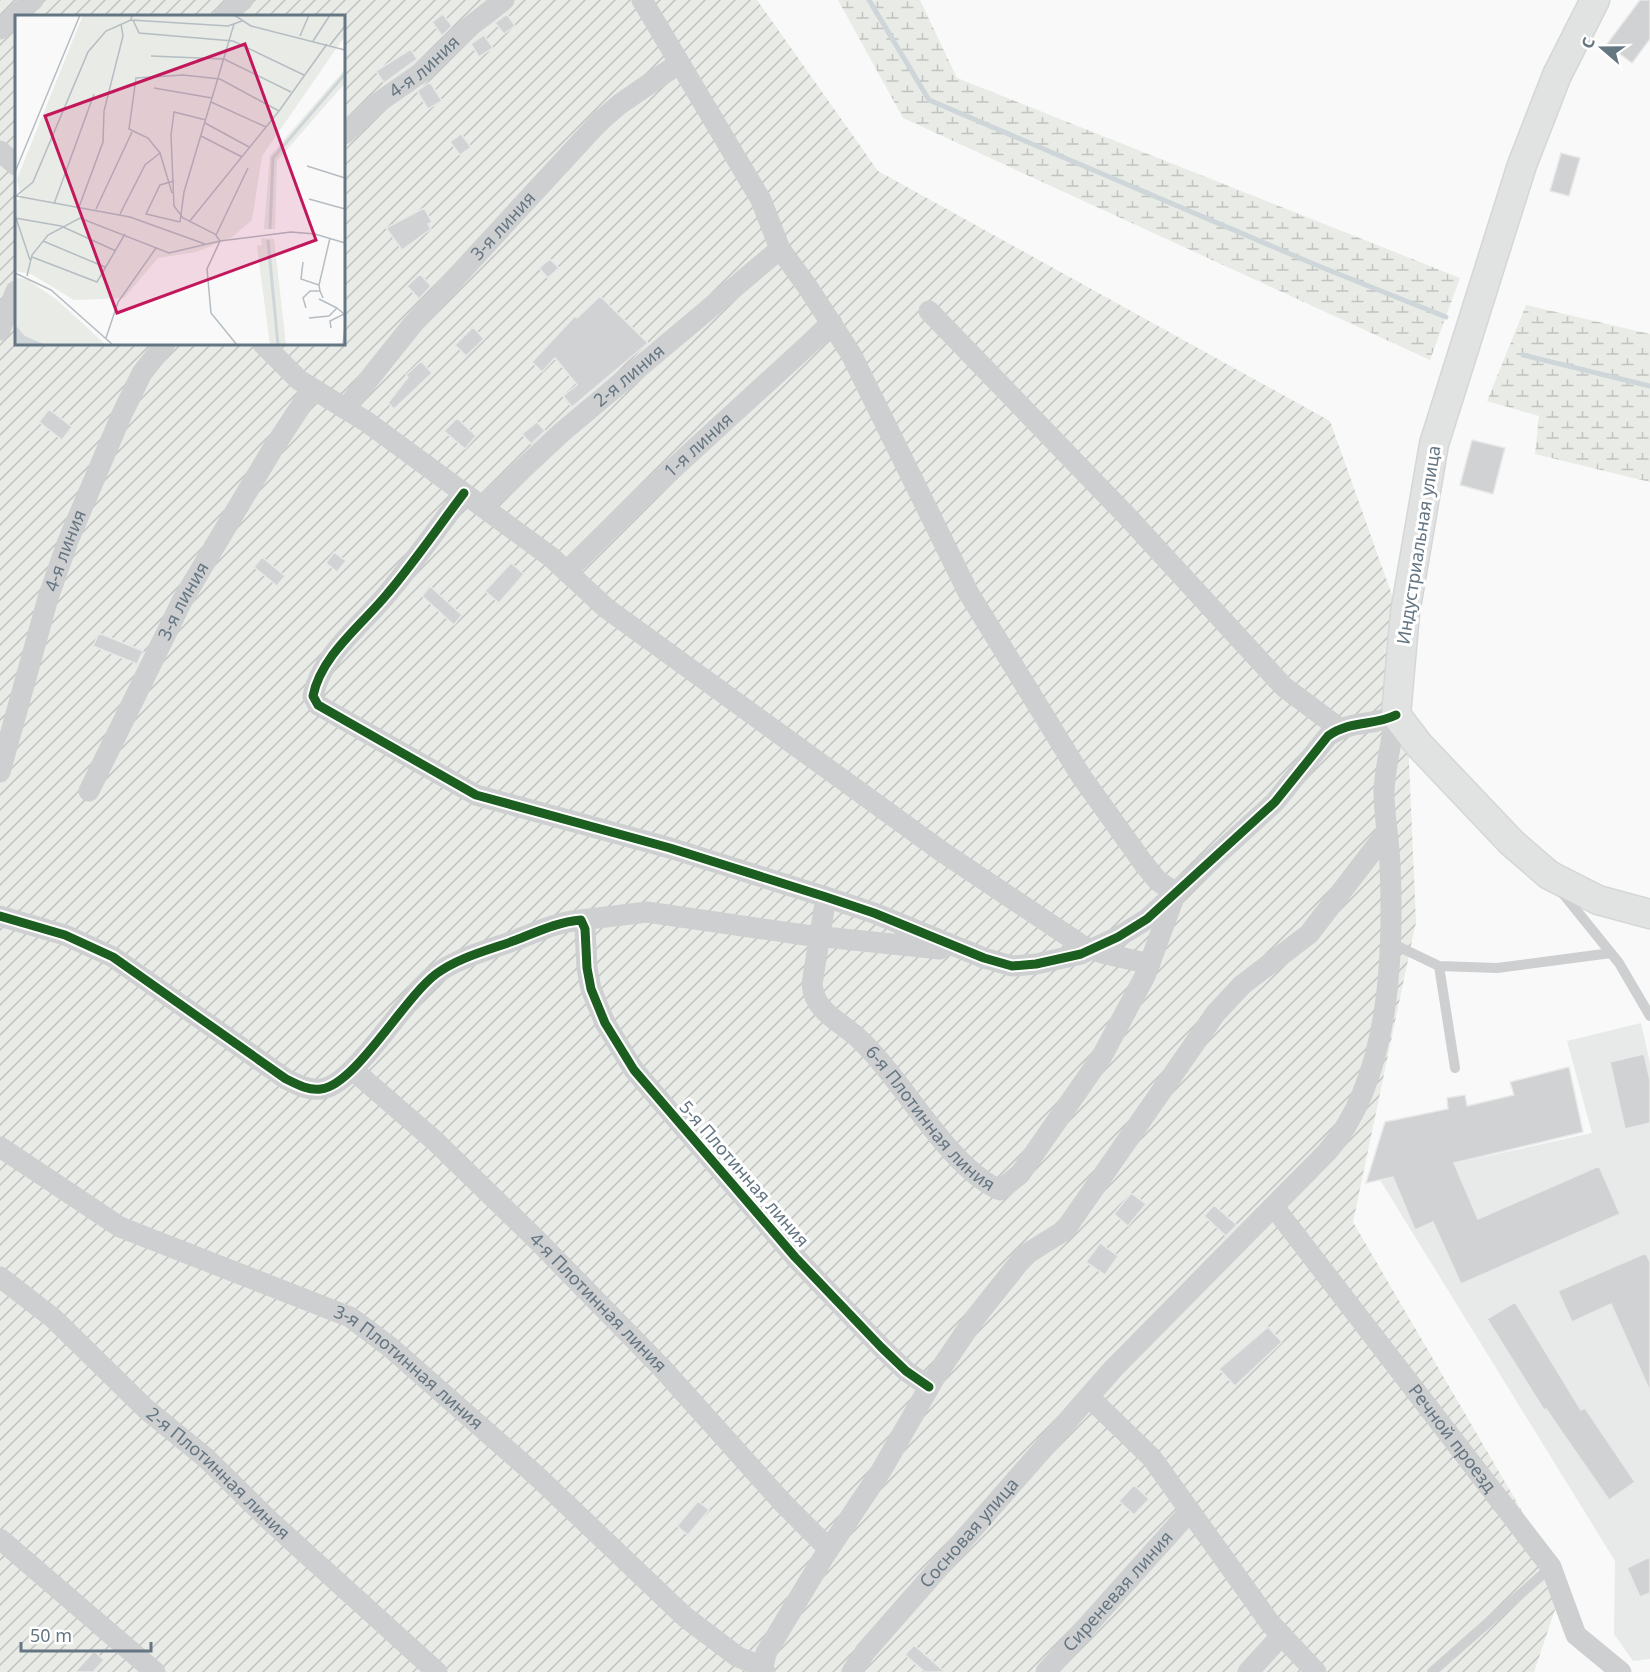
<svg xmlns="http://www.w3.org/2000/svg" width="1650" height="1672" viewBox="0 0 1650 1672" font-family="'Noto Sans',sans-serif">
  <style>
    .built { fill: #e8e9e9 }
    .wetland { fill: url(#wetland-marsh) }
    .garden { fill: url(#garden-furrows); fill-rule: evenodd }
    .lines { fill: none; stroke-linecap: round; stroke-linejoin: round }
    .stream { stroke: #ced6d9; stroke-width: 5 }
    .building { fill: #d0d2d3; stroke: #e8e8e8; stroke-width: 1.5 }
    .secondary-casing { stroke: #d5d6d7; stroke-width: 31 }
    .service { stroke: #cecfd0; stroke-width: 10 }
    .minor { stroke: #cecfd0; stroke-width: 21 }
    .secondary { stroke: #e1e2e2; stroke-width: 28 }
    .cycleway-casing { stroke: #fff; stroke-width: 13 }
    .cycleway { stroke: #1b5e20; stroke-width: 9 }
    .labels { text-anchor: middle; stroke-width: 6; stroke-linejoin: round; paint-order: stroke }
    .street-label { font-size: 18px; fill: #657683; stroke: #fff }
    .inset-river { fill: none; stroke: #ced6d9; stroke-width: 3 }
    .inset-road { fill: none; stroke: #b5bdc3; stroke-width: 1.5 }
    .view { fill: #c2185b; fill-opacity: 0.15; stroke: #c2185b; stroke-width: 3 }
    .inset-edge { fill: none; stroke: #657683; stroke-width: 3 }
  </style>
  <defs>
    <pattern id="wetland-marsh" width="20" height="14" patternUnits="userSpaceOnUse" patternTransform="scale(1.5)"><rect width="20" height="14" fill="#e8ebe6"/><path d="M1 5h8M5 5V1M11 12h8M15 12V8" fill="none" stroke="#c0c3c0"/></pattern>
    <pattern id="garden-furrows" width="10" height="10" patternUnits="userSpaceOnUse" patternTransform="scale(1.5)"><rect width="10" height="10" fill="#e8ebe6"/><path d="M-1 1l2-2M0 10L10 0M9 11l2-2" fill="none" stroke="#c0c3c0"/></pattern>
  </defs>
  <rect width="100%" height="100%" fill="#f9f9f9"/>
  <path class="built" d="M 1641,1023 L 1650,1063 L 1650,1659 L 1633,1661 L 1614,1634 L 1615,1561 L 1380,1180 L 1592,1133 L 1567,1041 Z"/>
  <path class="wetland" d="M 838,0 L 920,0 L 957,78 L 1460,278 L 1430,360 L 903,118 Z
    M 1526,305 L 1650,334 L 1650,482 L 1535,454 L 1539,416 L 1487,401 Z"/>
  <path class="garden" d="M 0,0 L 757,0 L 878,171 L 1330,421 L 1403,626 L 1416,922 L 1353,1222 L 1564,1583 L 1534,1672 L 0,1672 ZM 16,16 L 344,16 L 344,344 L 16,344 Z"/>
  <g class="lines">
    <path class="stream" d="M 869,0 L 929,100 L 1316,265 L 1446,317
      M 1523,355 L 1650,386"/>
  </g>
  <path class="building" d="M 1640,0 L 1650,0 L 1650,39 L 1632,63 L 1607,44 Z
    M 443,14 L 452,26 L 442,36 L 432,22 Z
    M 507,14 L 515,26 L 504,34 L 495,23 Z
    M 484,35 L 493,48 L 479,57 L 471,44 Z
    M 411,49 L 417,59 L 384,83 L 376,71 Z
    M 430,82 L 442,101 L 428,109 L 417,91 Z
    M 461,134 L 471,147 L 460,155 L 450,142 Z
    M 1561,153 L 1580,158 L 1569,196 L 1550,191 Z
    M 424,208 L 432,222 L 428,224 L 431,229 L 402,250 L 386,228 Z
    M 550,259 L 559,268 L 548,278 L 539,268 Z
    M 420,274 L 431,286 L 419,299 L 407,286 Z
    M 600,296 L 648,343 L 572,407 L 563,396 L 577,385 L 555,358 L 542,372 L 532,362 L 575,316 L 577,318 Z
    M 473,327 L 484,339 L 466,356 L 455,345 Z
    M 421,361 L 432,373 L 394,409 L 388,403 L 408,377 L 406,375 Z
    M 49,409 L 72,427 L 62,440 L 39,422 Z
    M 457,418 L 476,436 L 465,449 L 444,431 Z
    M 537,422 L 545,431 L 531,444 L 522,434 Z
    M 1472,440 L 1505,448 L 1493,494 L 1460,485 Z
    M 334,552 L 346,561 L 337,572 L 326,563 Z
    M 262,557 L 285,576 L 277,586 L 254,567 Z
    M 511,563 L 524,574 L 499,603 L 485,591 Z
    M 430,586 L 462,615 L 454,625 L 422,596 Z
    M 99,633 L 143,651 L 137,664 L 93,646 Z
    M 1644,1054 L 1650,1080 L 1650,1123 L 1625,1129 L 1610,1062 Z
    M 1569,1067 L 1583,1132 L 1454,1163 L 1478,1219 L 1599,1166 L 1620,1214 L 1461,1284 L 1433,1222 L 1415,1230 L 1393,1177 L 1366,1183 L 1385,1122 L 1448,1109 L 1447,1098 L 1465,1095 L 1467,1106 L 1514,1095 L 1510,1082 Z
    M 1131,1193 L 1146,1204 L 1128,1226 L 1114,1214 Z
    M 1214,1205 L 1237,1225 L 1226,1236 L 1204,1216 Z
    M 1100,1243 L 1118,1256 L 1105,1275 L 1086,1262 Z
    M 1646,1253 L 1650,1262 L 1650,1391 L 1611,1304 L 1572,1322 L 1558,1291 Z
    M 1515,1302 L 1581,1410 L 1585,1408 L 1635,1482 L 1609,1500 L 1546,1409 L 1544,1410 L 1487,1319 Z
    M 1268,1327 L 1282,1342 L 1235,1386 L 1219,1369 Z
    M 1134,1485 L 1149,1499 L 1134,1515 L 1119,1501 Z
    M 698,1501 L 709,1510 L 688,1535 L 677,1526 Z
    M 1650,1557 L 1650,1593 L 1640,1597 L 1627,1568 Z
    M 914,1645 L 945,1672 L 925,1672 L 905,1655 Z
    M 94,1651 L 104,1660 L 93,1672 L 75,1672 Z"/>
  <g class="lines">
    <g class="secondary-casing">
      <path id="secondary" d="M 1595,0 L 1557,75 L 1522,165 L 1434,444 L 1405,613 L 1396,715 L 1419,745 L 1512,843 L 1549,875 L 1598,900 L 1650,914"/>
    </g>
    <path class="service" d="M 1560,890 L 1619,963 L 1650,1016
      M 1391,943 L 1439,966 L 1455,1068
      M 1439,966 L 1497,968 L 1611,953
      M 1432,1672 L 1551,1567"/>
    <g class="minor">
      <path d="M 642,0 L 761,200 L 780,249 L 807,286 L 851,354 L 968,592 L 1081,776 L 1144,864 L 1158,881 L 1176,893"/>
      <path d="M 224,16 L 243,0"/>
      <path d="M 0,29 L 33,0"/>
      <path id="s1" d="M 344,134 L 379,102 L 422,72 L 468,28 L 504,0"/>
      <path d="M 0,151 L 16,165"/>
      <path d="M 929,311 L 1125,514 L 1284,687 L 1339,728"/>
      <path d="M 0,330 L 16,291"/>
      <path d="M 263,344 L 299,380 L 367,422 L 551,557 L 606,608 L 941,851 L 1083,946 L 1102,953 L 1150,964"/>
      <path id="s2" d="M 345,409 L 413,324 L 600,121 L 620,104 L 678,64"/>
      <path d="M 464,493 C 439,526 415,561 388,593 C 363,624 321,655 313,696 L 318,705 L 476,795 L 670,848 L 826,897 L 874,913 L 984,958 L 1012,966 L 1036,964 L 1081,954 L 1118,937 L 1147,919 L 1275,802 L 1328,736 C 1350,720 1374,726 1396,715"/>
      <path id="s3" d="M 483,506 L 561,433 L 780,249"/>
      <path id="s4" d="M 567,571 L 641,498 L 832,323"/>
      <path id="s5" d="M 0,772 L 48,598 L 68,541 L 122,414 L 142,373 L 165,344"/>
      <path id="s6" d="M 89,791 L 182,601 L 272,450 L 312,389"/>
      <path id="s7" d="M 826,897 L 812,984 C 814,1011 838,1020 857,1037 C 903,1078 946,1166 1000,1190 L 1020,1174 L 1102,1056 L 1145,976 L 1173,900"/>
      <path d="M 0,916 L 65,935 L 113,957 L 286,1079 C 296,1084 309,1091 321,1089 C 355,1085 404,998 436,974 C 459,957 489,950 516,940 C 537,932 557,922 581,920 L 585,929 L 587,968 L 591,989 L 605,1023 L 634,1070 L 795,1257 L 881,1347 L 906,1371 L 929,1387"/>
      <path d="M 581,920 L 647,912 L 805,935 L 940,949"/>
      <path id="s8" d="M 353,1070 L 435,1141 L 536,1239 L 662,1368 L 783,1503 L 829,1549"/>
      <path id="s9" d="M 0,1147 L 120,1227 L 350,1317 L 390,1347 L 539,1478 L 685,1617 L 738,1657 L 763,1667"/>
      <path id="s10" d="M 1274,1207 L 1551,1567 L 1576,1635 L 1621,1672"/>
      <path id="s11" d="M 0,1277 L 53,1318 L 146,1409 L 206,1458 L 269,1520 L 437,1672"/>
      <path d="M 1089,1397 L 1152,1458 L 1270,1623 L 1316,1672"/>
      <path d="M 0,1539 L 155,1672"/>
      <path d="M 765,1672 L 763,1667 L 766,1653 L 823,1558 L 881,1471 L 935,1377 L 975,1318 L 1025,1255 L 1065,1230 L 1215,1014 L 1242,985 L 1309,934 L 1387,832"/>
      <path id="s12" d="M 852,1672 L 865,1652 L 1113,1369 L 1327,1152 C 1390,1080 1394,956 1390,864 C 1389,840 1384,816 1384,791 C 1385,766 1392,740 1396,715"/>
      <path id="s13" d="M 1046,1672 L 1190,1511"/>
      <path d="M 1248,1672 L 1282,1635"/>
    </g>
    <use href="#secondary" class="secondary"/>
    <g class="cycleway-casing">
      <path id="cycleway" d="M 464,493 C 439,526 415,561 388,593 C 363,624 321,655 313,696 L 318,705 L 476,795 L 670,848 L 826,897 L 874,913 L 984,958 L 1012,966 L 1036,964 L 1081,954 L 1118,937 L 1147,919 L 1275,802 L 1328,736 C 1350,720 1374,726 1396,715
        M 0,916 L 65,935 L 113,957 L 286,1079 C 296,1084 309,1091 321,1089 C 355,1085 404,998 436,974 C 459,957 489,950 516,940 C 537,932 557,922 581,920 L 585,929 L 587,968 L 591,989 L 605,1023 L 634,1070 L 795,1257 L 881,1347 L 906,1371 L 929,1387"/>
    </g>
    <use href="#cycleway" class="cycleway"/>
  </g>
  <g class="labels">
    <g class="street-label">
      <text dy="6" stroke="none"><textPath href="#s1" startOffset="105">4-я линия</textPath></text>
      <text dy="6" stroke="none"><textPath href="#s2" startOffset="242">3-я линия</textPath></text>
      <text dy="6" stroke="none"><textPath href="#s3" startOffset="196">2-я линия</textPath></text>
      <text dy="6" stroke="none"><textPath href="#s4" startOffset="182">1-я линия</textPath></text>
      <text transform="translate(1419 545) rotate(-81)" y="6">Индустриальная улица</text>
      <text dy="6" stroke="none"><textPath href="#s5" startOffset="231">4-я линия</textPath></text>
      <text dy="6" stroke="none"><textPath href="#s6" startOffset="212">3-я линия</textPath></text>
      <text dy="6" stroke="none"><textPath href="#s7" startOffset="270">6-я Плотинная линия</textPath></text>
      <text transform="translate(744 1174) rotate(49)" y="6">5-я Плотинная линия</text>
      <text dy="6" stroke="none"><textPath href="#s8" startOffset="338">4-я Плотинная линия</textPath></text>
      <text dy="6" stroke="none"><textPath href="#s9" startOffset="468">3-я Плотинная линия</textPath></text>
      <text dy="6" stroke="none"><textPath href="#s10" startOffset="292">Речной проезд</textPath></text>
      <text dy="6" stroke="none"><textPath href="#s11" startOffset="294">2-я Плотинная линия</textPath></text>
      <text dy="6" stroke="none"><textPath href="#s12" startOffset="182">Сосновая улица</textPath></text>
      <text dy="6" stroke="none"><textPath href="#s13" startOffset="108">Сиреневая линия</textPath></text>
    </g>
  </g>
  <g transform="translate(15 15)">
    <rect width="330" height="330" fill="#f9f9f9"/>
    <path d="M 0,262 L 13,265 L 41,284 L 91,330 L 31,330 L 10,321 L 0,310 Z" fill="#e8ebe6"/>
    <path d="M 330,54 L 330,68 L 262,146 L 260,214 L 249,214 L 255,141 ZM 246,223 L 259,224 L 271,330 L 255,330 L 242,231 L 247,230 Z" fill="#e8ebe6"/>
    <path d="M 68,0 L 330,0 L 330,21 L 247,141 L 237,205 L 216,223 L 181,237 L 143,243 L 109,283 L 59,285 L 16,259 L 0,256 L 0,187 L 6,183 L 2,164 Z" fill="#e8ebe6"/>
    <path d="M 0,310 L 10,321 L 31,330 L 0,330 Z" fill="#ced6d9"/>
    <path class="inset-river" d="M 255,214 L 258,143 L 330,59M 253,225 L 263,330"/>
    <path class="inset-road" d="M 219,0 L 236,11 L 330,35M 116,5 L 213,11 L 227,6M 118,5 L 124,18 L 218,26 L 289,60M 285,21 L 294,0M 298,26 L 315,0M 315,30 L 330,11M 136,41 L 209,44 L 276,77M 139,73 L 197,83M 196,87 L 251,112M 190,108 L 234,132M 186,121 L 227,142M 145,138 L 157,178M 292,151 L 330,163M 0,157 L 65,0M 159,166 L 145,170 L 131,199 L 165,207M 1,181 L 18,167 L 73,37 L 91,16 L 116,5 L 117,0M 1,181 L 115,202 L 190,229M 294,184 L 330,194M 39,189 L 79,79M 64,192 L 88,127 L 89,96 L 108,21 L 106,9M 81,194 L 117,117M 105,199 L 130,150 L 145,138 L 133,123 L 114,114 L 121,63 L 168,60 L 205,64 L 264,96M 0,200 L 15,245M 0,203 L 46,211 L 101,236M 165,207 L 169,177 L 219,9M 174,207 L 264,96 L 312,29M 201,220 L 233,153M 28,226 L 90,252M 17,242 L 82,267 L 110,219M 288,247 L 286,264 L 304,270 L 305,276M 0,258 L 36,275 L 98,330M 12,261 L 17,240 L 33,220 L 65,203 L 154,238 L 205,226 L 200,219 L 168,203 L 159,191 L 156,120 L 159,97 L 191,105M 304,270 L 315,223M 304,284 L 322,293M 291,293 L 288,283 L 295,276 L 305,276 L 308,283M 294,303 L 314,301 L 322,293 L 329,299M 316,313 L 315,306 L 329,299 L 330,304M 91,323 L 103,287 L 141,233M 222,330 L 196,298 L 192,254 L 205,226 L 276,217 L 300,219 L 330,228M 328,330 L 330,310"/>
    <path class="view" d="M 230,29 L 301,225 L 102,298 L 30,101 Z"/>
    <rect width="330" height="330" class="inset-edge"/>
  </g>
  <g transform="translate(1602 48) rotate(290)" stroke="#ffffff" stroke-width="4.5" paint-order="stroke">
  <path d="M0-4.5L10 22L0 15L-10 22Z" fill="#657683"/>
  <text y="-9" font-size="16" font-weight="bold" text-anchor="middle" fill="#657683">С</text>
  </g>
  <path d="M21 1642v9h130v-9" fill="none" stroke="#657683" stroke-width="3"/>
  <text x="30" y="1642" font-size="18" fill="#657683" stroke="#ffffff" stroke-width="4.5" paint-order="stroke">50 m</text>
</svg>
